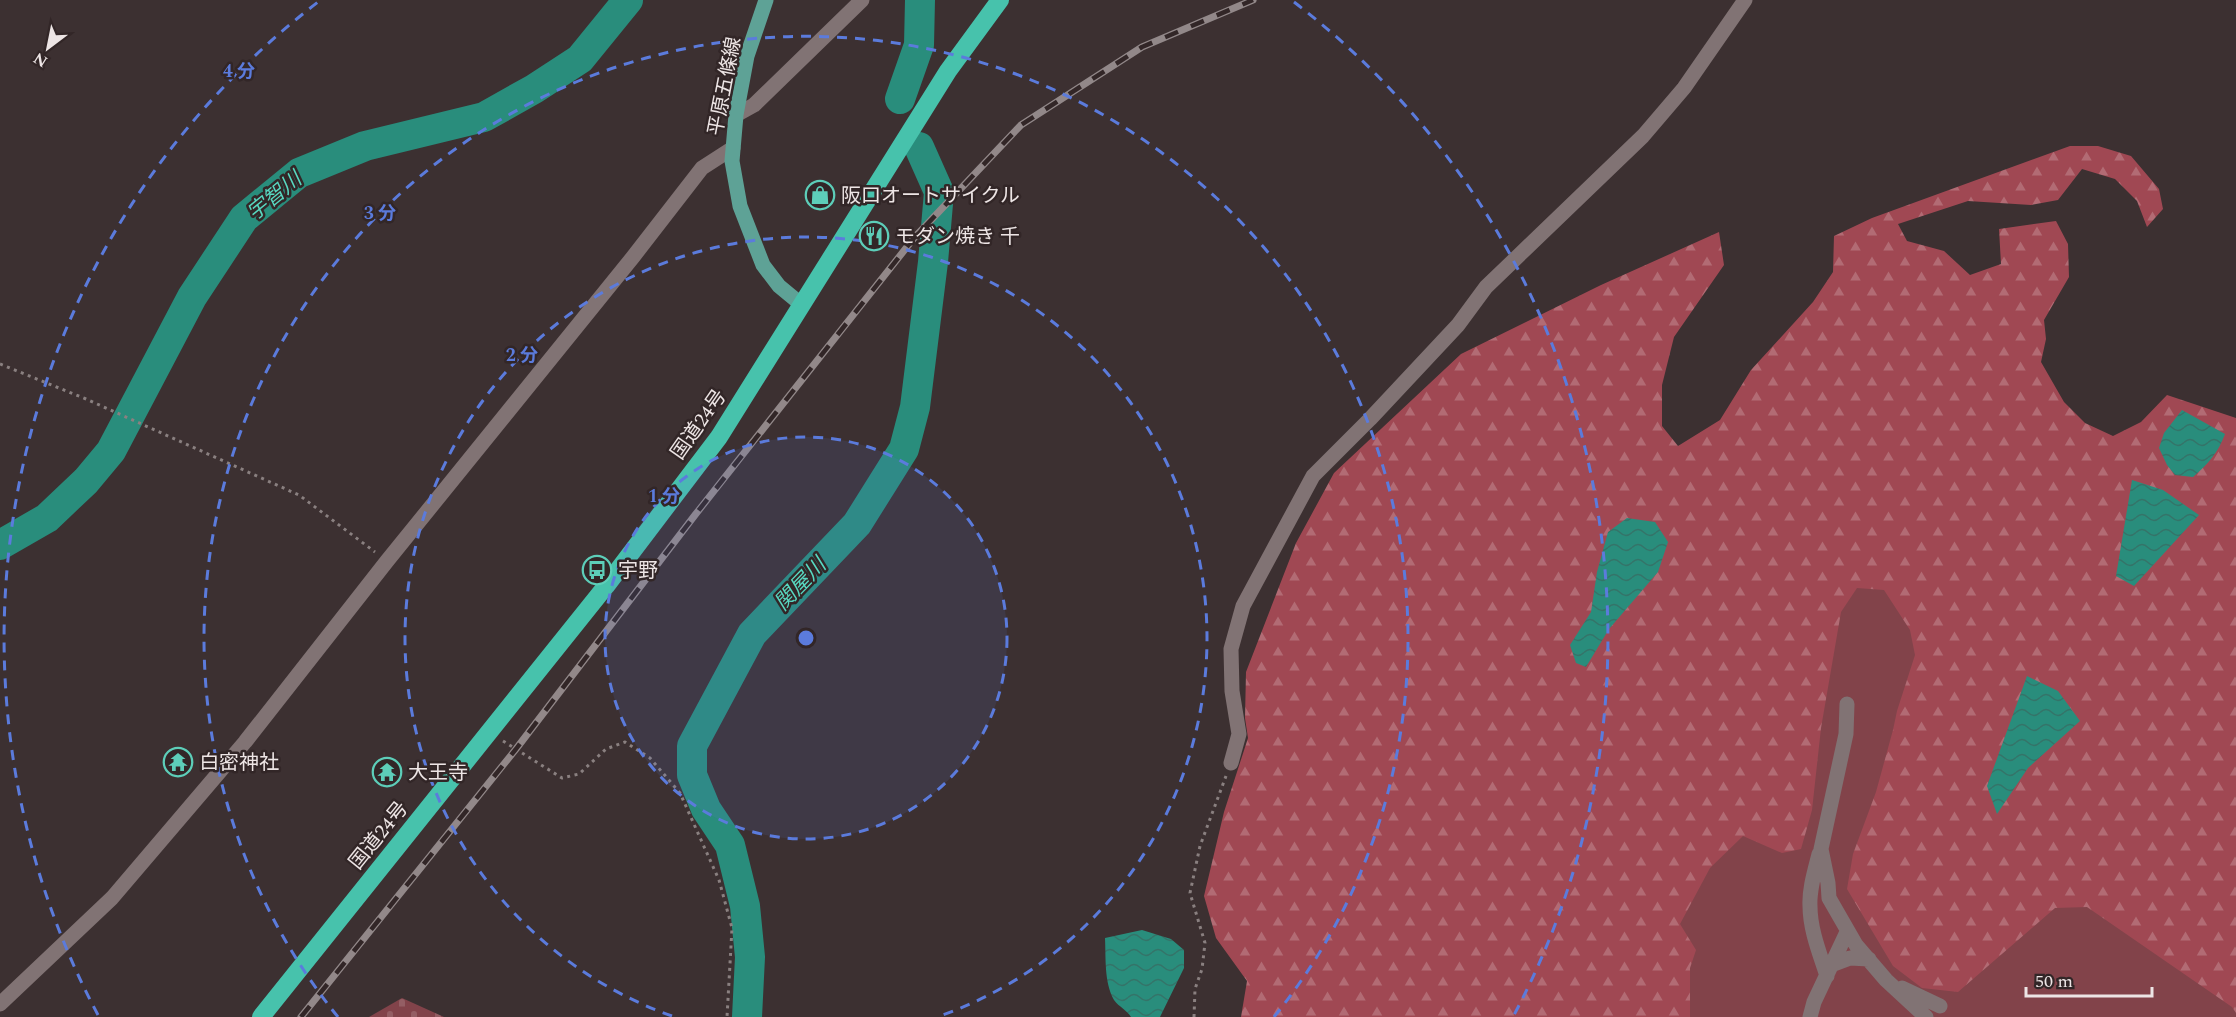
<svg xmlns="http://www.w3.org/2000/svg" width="2236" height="1017" viewBox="0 0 2236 1017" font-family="Spectral,'Noto Sans JP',serif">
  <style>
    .grass { fill: #82434a }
    .forest { fill: url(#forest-firs) }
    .cemetery { fill: url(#cemetery-stones) }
    .water { fill: url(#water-waves) }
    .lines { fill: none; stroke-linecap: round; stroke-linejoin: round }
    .river { stroke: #298d7c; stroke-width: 30 }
    .path { stroke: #8a8080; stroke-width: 3; stroke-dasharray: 3 4.5; stroke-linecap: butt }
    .minor { stroke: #817374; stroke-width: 15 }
    .major { stroke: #5ea296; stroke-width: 15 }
    .highway { stroke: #47c2ac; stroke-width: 18 }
    .rail-casing { stroke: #928889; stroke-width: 7 }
    .rail { stroke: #322627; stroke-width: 4.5; stroke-dasharray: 14; stroke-linecap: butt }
    .ring { fill: none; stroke: #5b7bdc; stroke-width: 3; stroke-dasharray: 10 8 }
    .labels { text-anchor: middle; stroke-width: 5; stroke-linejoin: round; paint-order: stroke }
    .street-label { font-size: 20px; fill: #ede5e5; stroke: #322627 }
    .poi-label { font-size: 20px; fill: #ede5e5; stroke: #322627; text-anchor: start }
    .water-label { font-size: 21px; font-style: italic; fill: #58d8c1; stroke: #322627 }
    .centre { fill: #5b7bdc; stroke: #322627; stroke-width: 3 }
    .ring-label { font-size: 18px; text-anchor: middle; font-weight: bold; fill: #5b7bdc; stroke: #322627; stroke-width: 5; stroke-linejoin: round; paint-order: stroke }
  </style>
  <defs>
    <pattern id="forest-firs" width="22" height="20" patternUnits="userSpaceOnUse" patternTransform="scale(1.5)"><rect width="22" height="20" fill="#a04853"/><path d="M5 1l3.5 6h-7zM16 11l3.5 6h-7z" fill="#b26b74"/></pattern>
    <pattern id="cemetery-stones" width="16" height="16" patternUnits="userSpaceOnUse" patternTransform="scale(1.5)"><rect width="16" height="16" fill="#82434a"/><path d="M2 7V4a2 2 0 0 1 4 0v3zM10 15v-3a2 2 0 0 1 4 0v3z" fill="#945e64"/></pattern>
    <pattern id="water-waves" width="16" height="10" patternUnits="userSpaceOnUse" patternTransform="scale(1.5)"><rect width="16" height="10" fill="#298d7c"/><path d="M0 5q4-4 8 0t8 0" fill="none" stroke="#347469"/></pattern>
  </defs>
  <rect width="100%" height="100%" fill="#3c3031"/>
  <path class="grass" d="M 1889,572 L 2058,879 L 2236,986 L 2236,1017 L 1601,1017 L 1849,577 Z"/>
  <path class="forest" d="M 2070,146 L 2098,146 L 2131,156 L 2159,189 L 2163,209 L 2147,227 L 2137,201 L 2115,179 L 2082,169 L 2058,200 L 2031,205 L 1968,201 L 1898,224 L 1907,241 L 1944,251 L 1970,275 L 2001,264 L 1999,229 L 2056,221 L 2068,244 L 2069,277 L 2044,320 L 2046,339 L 2041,362 L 2064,402 L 2085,423 L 2113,436 L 2141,422 L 2167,395 L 2236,418 L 2236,1013 L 2232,1007 L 2087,907 L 2055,908 L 1958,992 L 1922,988 L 1893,966 L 1847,889 L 1853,854 L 1876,792 L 1893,730 L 1897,711 L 1915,655 L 1910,630 L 1884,590 L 1857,588 L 1841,612 L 1821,728 L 1812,810 L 1801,849 L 1782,853 L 1743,836 L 1710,868 L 1680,924 L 1696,950 L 1690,968 L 1690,1017 L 1241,1017 L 1247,981 L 1216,938 L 1204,896 L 1224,812 L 1248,738 L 1245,718 L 1246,672 L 1296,543 L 1334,473 L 1461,354 L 1601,285 L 1719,232 L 1724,265 L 1674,337 L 1662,385 L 1662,426 L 1678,446 L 1720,420 L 1751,370 L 1813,302 L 1833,272 L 1834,236 L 1872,218 Z"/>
  <path class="cemetery" d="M 402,998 L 444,1017 L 369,1017 Z"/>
  <path class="water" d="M 2182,410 L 2225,434 C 2218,453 2208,464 2193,477 L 2175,475 L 2167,465 L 2159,448 L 2164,433 Z
    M 2132,480 L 2163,490 L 2199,515 L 2134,586 L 2116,576 Z
    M 1627,518 L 1655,522 L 1668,542 L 1658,572 L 1609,629 L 1586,667 L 1576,663 L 1570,645 L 1591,612 L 1597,572 L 1608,532 Z
    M 2027,676 L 2058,691 L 2080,721 L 2028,768 L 1997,814 L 1987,786 Z
    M 1142,930 L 1171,939 L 1184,950 L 1184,968 L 1160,1017 L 1131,1017 C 1127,1010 1119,1007 1114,1000 C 1104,982 1106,958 1105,938 Z"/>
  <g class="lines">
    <path class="river" d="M 900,99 L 919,45 L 920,0
      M 0,545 L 47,518 L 86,481 L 111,451 L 192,297 L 244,218 L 299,173 L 365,146 L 484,117 L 534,89 L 580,59 L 628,0
      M 747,1017 L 750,957 L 745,906 L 730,845 L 706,809 L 692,775 L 692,746 L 752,634 L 857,524 L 904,449 L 915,407 L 933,262 L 939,192 L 919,147"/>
    <path class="path" d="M 0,364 L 86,399 L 299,495 L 375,552
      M 503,741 L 562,778 L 579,774 L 606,749 L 625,742 L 650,758 L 680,793 L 719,880 L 732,928 L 727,1017
      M 1194,1017 L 1195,989 L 1202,969 L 1205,943 L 1190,893 L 1200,846 L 1226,776"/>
    <path class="minor" d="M 736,115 L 754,105 L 862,0
      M 1847,704 L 1846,734 L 1821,849 L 1828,883 L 1829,898 L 1856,945 L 1886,980 L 1926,1017
      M 1231,763 L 1239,734 L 1232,691 L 1231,649 L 1243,606 L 1313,476 L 1370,419 L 1458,325 L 1486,287 L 1643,136 L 1684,88 L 1745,0
      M 1819,854 C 1815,870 1809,889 1810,906 C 1810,930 1820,954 1827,976
      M 1834,964 L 1850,958 L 1869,959
      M 1902,988 L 1940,1006
      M 0,1004 L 112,898 L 245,742 L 387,561 L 633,257 L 702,168 L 733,148
      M 1810,1017 L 1814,1002 L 1847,932"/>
    <path class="major" d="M 766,0 L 747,56 L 736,115 L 732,161 L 740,206 L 763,265 L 779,286 L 802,305"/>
    <path class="highway" d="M 261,1017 L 606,586 L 719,437 L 948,71 L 1000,0"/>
    <g class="rail-casing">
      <path id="rail" d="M 301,1017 L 516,749 L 695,515 L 914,238 L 1021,125 L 1142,47 L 1253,0"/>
    </g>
    <use href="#rail" class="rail"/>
  </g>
  <circle cx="806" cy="638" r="201" fill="#5b7bdc" fill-opacity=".12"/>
  <g class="ring">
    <circle cx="806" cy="638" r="201"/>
    <path d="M672 1016A401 401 0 1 1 940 1016"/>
    <path d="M338 1017A602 602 0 1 1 1274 1017"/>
    <path d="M98 1015A802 802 0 0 1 318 2M1294 2A802 802 0 0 1 1514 1015"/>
  </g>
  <defs>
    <g id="shop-ring" transform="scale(1.5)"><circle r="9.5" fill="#322627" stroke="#5dceb9" stroke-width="1.5"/><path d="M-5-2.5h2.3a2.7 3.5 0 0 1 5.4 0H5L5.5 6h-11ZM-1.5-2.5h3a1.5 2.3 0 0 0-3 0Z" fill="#5dceb9"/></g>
    <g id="restaurant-ring" transform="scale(1.5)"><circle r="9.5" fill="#322627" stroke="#5dceb9" stroke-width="1.5"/><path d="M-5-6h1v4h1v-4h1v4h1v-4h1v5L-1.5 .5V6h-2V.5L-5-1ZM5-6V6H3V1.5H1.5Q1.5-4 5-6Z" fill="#5dceb9"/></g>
    <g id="bus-ring" transform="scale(1.5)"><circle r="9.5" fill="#322627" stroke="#5dceb9" stroke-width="1.5"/><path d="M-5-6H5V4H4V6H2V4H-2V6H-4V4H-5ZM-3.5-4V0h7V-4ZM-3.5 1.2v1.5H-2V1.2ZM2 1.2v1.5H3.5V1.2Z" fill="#5dceb9"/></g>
    <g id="temple-ring" transform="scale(1.5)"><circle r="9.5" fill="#322627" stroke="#5dceb9" stroke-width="1.5"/><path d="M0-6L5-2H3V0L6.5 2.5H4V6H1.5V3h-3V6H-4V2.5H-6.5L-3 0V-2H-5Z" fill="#5dceb9"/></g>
  </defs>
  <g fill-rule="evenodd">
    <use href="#shop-ring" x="820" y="195"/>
    <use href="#restaurant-ring" x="874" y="236"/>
    <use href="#bus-ring" x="597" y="570"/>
    <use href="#temple-ring" x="178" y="762"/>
    <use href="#temple-ring" x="387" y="772"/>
  </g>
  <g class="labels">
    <g class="street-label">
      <text transform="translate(724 86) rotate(-79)" y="7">平原五條線</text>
      <text transform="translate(698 424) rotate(-55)" y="7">国道24号</text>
      <text transform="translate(378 835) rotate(-51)" y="7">国道24号</text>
    </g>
    <g class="poi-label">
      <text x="841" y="202">阪口オートサイクル</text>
      <text x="895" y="243">モダン焼き 千</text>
      <text x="618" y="577">宇野</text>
      <text x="199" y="769">白密神社</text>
      <text x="408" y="779">大王寺</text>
    </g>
    <g class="water-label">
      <text transform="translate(274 196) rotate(-39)" y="7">宇智川</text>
      <text transform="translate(800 584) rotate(-46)" y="7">関屋川</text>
    </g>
  </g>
  <circle cx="806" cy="638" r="9" class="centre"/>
  <g class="ring-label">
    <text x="239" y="77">4 分</text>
    <text x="380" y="219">3 分</text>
    <text x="522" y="361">2 分</text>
    <text x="664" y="502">1 分</text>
  </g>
  <g transform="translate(48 48) rotate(212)" stroke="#322627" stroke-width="4.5" paint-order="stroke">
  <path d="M0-4.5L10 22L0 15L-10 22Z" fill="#ede5e5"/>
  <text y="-9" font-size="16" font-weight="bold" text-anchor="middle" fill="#ede5e5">N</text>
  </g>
  <path d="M2026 987v9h126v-9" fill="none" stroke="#ede5e5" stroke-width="3"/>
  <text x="2035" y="987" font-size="18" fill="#ede5e5" stroke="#322627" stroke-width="4.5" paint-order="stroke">50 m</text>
</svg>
